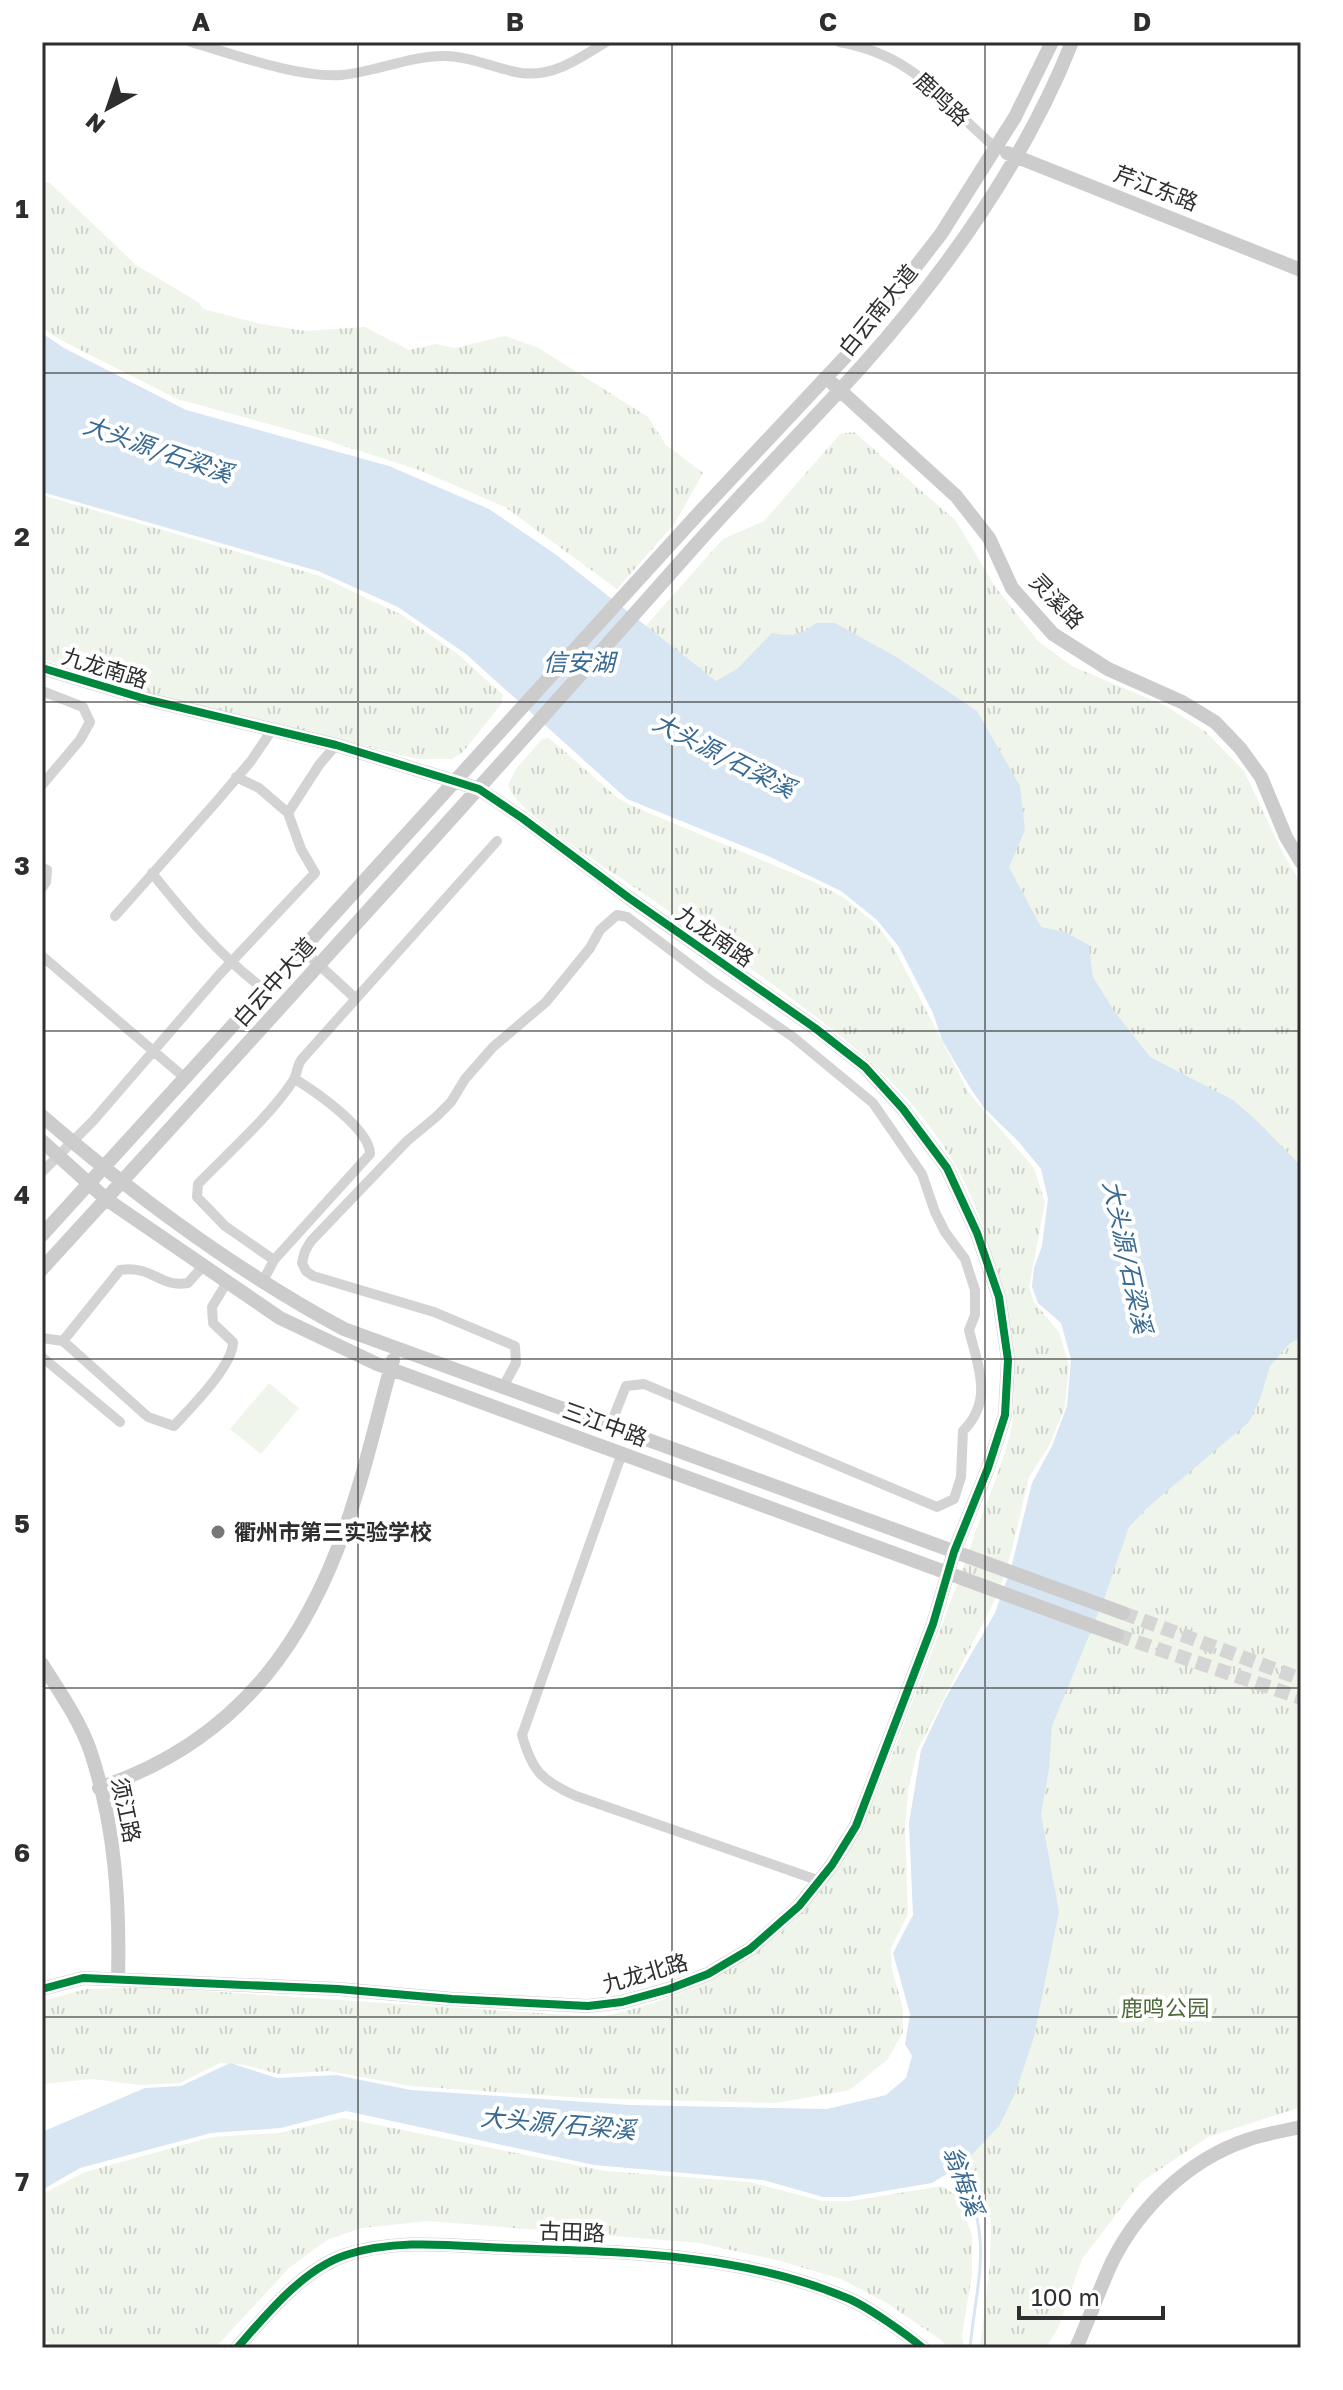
<svg xmlns="http://www.w3.org/2000/svg" width="1343" height="2390" viewBox="0 0 1343 2390" font-family="'Golos Text','Noto Sans SC',sans-serif">
  <style>
    .grass { fill: url(#grass-tufts) }
    .pitch { fill: #f0f5eb }
    .water { fill: #d7e6f2 }
    .lines { fill: none; stroke-linecap: round; stroke-linejoin: round }
    .stream { stroke: #d7e6f2; stroke-width: 3 }
    .secondary-tunnel { stroke: #d5d5d5; stroke-width: 14; stroke-dasharray: 14 7; stroke-linecap: butt }
    .street { stroke: #d3d3d3; stroke-width: 10 }
    .secondary { stroke: #ccc; stroke-width: 14 }
    .cycleway-casing { stroke: #fff; stroke-width: 13 }
    .cycleway { stroke: #00873e; stroke-width: 8 }
    .grid { fill: none; stroke: #2e2e2e; stroke-width: 2; stroke-opacity: 0.55 }
    .poi-dot { fill: #777; stroke: #fff; stroke-width: 3 }
    .labels { text-anchor: middle; stroke-width: 8; stroke-linejoin: round; paint-order: stroke }
    .street-label { font-size: 22px; fill: #2e2e2e; stroke: #fff }
    .poi-label { font-size: 22px; font-weight: bold; fill: #2e2e2e; stroke: #fff; text-anchor: start }
    .park-label { font-size: 22px; fill: #4d6b3a; stroke: #fff }
    .water-label { font-size: 24px; font-style: italic; fill: #396a92; stroke: #fff }
    .neatline { fill: none; stroke: #2e2e2e; stroke-width: 3 }
    .grid-label { font-size: 26px; text-anchor: middle; font-weight: bold; fill: #2e2e2e }
  </style>
  <defs>
    <pattern id="grass-tufts" width="24" height="20" patternUnits="userSpaceOnUse" patternTransform="scale(2)"><rect width="24" height="20" fill="#f0f5eb"/><path d="M3 7l-1-3M5 7V3M7 7l1-3M15 17l-1-3M17 17v-4M19 17l1-3" fill="none" stroke="#ced2ca"/></pattern>
  </defs>
  <rect width="100%" height="100%" fill="#fff"/>
  <path class="grass" d="M 42,181 L 50,183 L 136,265 L 198,302 L 203,309 L 261,324 L 305,331 L 365,327 L 409,350 L 435,344 L 455,348 L 505,336 L 537,347 L 648,417 L 666,445 L 703,473 L 675,523 L 617,589 L 505,507 L 419,470 L 316,437 L 177,399 L 59,339 L 42,328 Z
    M 854,432 L 956,521 L 994,585 L 1038,641 L 1072,666 L 1166,706 L 1206,732 L 1244,771 L 1282,851 L 1301,884 L 1301,1175 L 1147,1062 L 1040,932 L 731,683 L 714,687 L 641,631 L 723,539 L 764,521 L 840,434 Z
    M 42,495 L 320,576 L 402,615 L 459,655 L 503,695 L 502,703 L 463,752 L 452,759 L 418,759 L 151,694 L 42,659 Z
    M 549,738 L 618,798 L 630,805 L 814,882 L 843,897 L 876,924 L 894,948 L 969,1093 L 1034,1168 L 1045,1203 L 1029,1287 L 1034,1302 L 1059,1332 L 1069,1365 L 1065,1407 L 1049,1446 L 1029,1477 L 1011,1553 L 998,1594 L 917,1751 L 908,1791 L 905,1827 L 908,1914 L 891,1948 L 892,1969 L 903,2009 L 903,2032 L 888,2059 L 850,2090 L 776,2103 L 583,2098 L 411,2086 L 328,2071 L 279,2074 L 245,2065 L 220,2063 L 180,2083 L 140,2085 L 92,2079 L 42,2084 L 42,2001 L 86,1989 L 146,1987 L 598,2017 C 673,2003 745,1970 799,1915 C 856,1858 882,1782 910,1708 C 933,1649 955,1591 976,1531 C 987,1500 1011,1446 1013,1415 C 1015,1387 1011,1360 1007,1333 C 998,1269 984,1212 950,1156 C 908,1088 851,1042 788,996 C 737,958 686,923 634,887 C 605,866 519,816 508,785 L 516,769 L 542,739 Z
    M 1301,1321 L 1301,2107 L 1208,2137 L 1141,2182 L 1082,2259 L 1059,2326 L 1046,2348 L 980,2348 L 990,2263 L 991,2220 L 963,2153 L 1038,1847 L 1044,1725 L 1119,1526 Z
    M 343,2118 L 605,2171 L 750,2182 L 822,2201 L 850,2201 L 942,2186 L 960,2198 L 972,2236 L 972,2274 L 962,2335 L 964,2348 L 948,2348 L 941,2340 L 887,2303 L 841,2279 L 781,2261 L 699,2243 L 429,2221 L 361,2228 L 327,2240 L 289,2268 L 215,2348 L 55,2348 L 42,2337 L 42,2194 L 85,2172 L 212,2137 L 278,2133 Z"/>
  <path class="pitch" d="M 269,1383 L 299,1408 L 261,1454 L 230,1429 Z"/>
  <path class="water" d="M 42,333 L 64,348 L 186,410 L 389,466 L 489,509 L 555,554 L 716,681 L 737,669 L 772,633 C 791,637 801,635 816,623 L 835,623 L 898,658 L 977,711 L 1020,786 L 1025,830 L 1009,867 L 1041,927 L 1065,932 L 1089,945 L 1093,977 L 1114,1011 L 1150,1057 L 1233,1100 L 1255,1119 L 1301,1166 L 1301,1338 L 1290,1343 L 1270,1366 L 1260,1399 L 1249,1422 L 1147,1508 L 1129,1527 L 1104,1599 L 1052,1726 L 1049,1770 L 1041,1814 L 1059,1912 L 1034,2037 L 1016,2091 L 1000,2125 L 963,2164 L 932,2183 L 849,2197 L 823,2197 L 763,2180 L 594,2165 L 346,2111 L 281,2128 L 211,2133 L 151,2149 L 80,2168 L 42,2190 L 42,2132 L 145,2088 L 181,2086 L 230,2063 L 277,2078 L 336,2075 L 411,2090 L 630,2105 L 827,2109 L 886,2095 L 906,2078 L 912,2056 L 905,2044 L 910,2014 L 893,1953 L 913,1915 L 909,1823 L 921,1750 L 945,1699 L 995,1613 L 1011,1568 L 1032,1483 L 1052,1446 L 1067,1406 L 1071,1359 L 1061,1323 L 1038,1303 L 1032,1287 L 1034,1268 L 1042,1246 L 1048,1199 L 1041,1169 L 1018,1141 L 984,1108 L 969,1086 L 942,1040 L 933,1013 L 899,947 L 877,920 L 841,891 L 768,856 L 627,799 L 466,654 L 398,607 L 318,571 L 42,492 Z"/>
  <g class="lines">
    <path class="stream" d="M 955,2166 C 996,2233 977,2277 970,2348"/>
    <path class="secondary-tunnel" d="M 1123,1613 L 1301,1679
      M 1117,1635 L 1301,1698"/>
    <path class="street" d="M 191,42 C 233,54 298,78 341,75 C 376,72 408,56 444,56 C 471,56 495,69 521,73 C 554,77 580,58 606,42
      M 839,42 C 918,56 940,101 996,148
      M 42,691 L 83,707 L 90,722 L 80,740 L 42,785
      M 288,813 L 319,765 L 336,745
      M 42,868 L 47,870 L 46,882 L 42,888
      M 152,873 C 187,917 221,957 265,990
      M 115,916 L 217,801 L 251,761 L 272,730
      M 303,950 L 355,998
      M 42,956 L 185,1078
      M 42,1172 L 93,1121 L 219,975 L 315,873 L 301,849 L 288,813 L 259,788 L 236,777
      M 274,1260 L 225,1226 L 197,1197 L 198,1184 C 228,1153 270,1116 293,1081 C 298,1074 296,1066 302,1059 L 497,841
      M 262,1283 L 274,1260 L 370,1154 C 370,1129 316,1092 295,1079
      M 42,1338 L 63,1341 L 148,1417 L 174,1426 C 191,1407 233,1366 233,1342 L 213,1323 L 212,1307 L 227,1282
      M 63,1341 L 120,1270 C 154,1265 158,1288 188,1283 L 204,1265
      M 42,1357 L 120,1422
      M 503,1387 L 516,1363 L 515,1346 L 434,1312 L 313,1276 L 306,1271 L 302,1263 L 305,1251 L 311,1241 L 407,1141 L 436,1117 L 451,1102 L 465,1079 L 493,1047 L 546,1002 L 590,948 L 600,930 L 617,915 L 627,917 L 709,979 L 793,1037 L 873,1103 L 922,1174 L 935,1212 L 945,1232 L 965,1259 L 975,1290 L 975,1315 L 969,1330 C 978,1367 994,1400 963,1431 L 961,1477 L 954,1499 L 937,1507 L 644,1384 L 626,1386 L 610,1426
      M 622,1453 L 522,1735 C 532,1771 542,1781 576,1796 L 820,1881"/>
    <path class="secondary" d="M 1007,153 L 1301,270
      M 833,384 L 956,496 L 989,538 L 1012,588 L 1053,634 L 1108,669 L 1182,702 L 1215,722 L 1240,748 L 1261,777 L 1286,837 L 1301,862
      M 42,668 L 149,700 L 336,745 L 457,782 L 479,789 L 522,818 L 629,898 L 815,1028 L 865,1067 L 903,1109 L 947,1168 L 977,1233 L 999,1297 L 1008,1360 L 1005,1415 L 988,1468 L 954,1552 L 933,1624 L 856,1826 L 832,1865 L 799,1906 L 750,1949 L 708,1974 L 669,1989 L 622,2002 L 588,2006 L 452,1999 L 338,1989 L 83,1978 L 42,1989
      M 42,1116 C 135,1196 236,1271 344,1329 L 1123,1613
      M 42,1141 L 106,1199 L 280,1318 L 377,1364 L 1117,1635
      M 42,1235 L 698,514 L 848,354 L 941,234 L 1015,117 L 1052,42
      M 42,1269 C 260,1030 478,791 692,549 C 747,487 806,428 862,366 C 946,272 1026,159 1072,42
      M 42,1664 C 59,1691 79,1719 90,1750 C 115,1824 120,1901 118,1979
      M 99,1788 C 242,1740 314,1635 356,1495 C 370,1451 380,1405 393,1360
      M 237,2348 C 266,2315 303,2269 346,2255 C 398,2238 455,2246 508,2248 C 622,2252 740,2253 847,2298 C 867,2306 906,2334 923,2348
      M 1076,2348 C 1089,2320 1099,2290 1112,2262 C 1139,2208 1188,2160 1247,2140 C 1264,2134 1283,2131 1301,2127"/>
    <g class="cycleway-casing">
      <path id="cycleway" d="M 42,668 L 149,700 L 336,745 L 457,782 L 479,789 L 522,818 L 629,898 L 815,1028 L 865,1067 L 903,1109 L 947,1168 L 977,1233 L 999,1297 L 1008,1360 L 1005,1415 L 988,1468 L 954,1552 L 933,1624 L 856,1826 L 832,1865 L 799,1906 L 750,1949 L 708,1974 L 669,1989 L 622,2002 L 588,2006 L 452,1999 L 338,1989 L 83,1978 L 42,1989
        M 237,2348 C 266,2315 303,2269 346,2255 C 398,2238 455,2246 508,2248 C 622,2252 740,2253 847,2298 C 867,2306 906,2334 923,2348"/>
    </g>
    <use href="#cycleway" class="cycleway"/>
  </g>
  <path class="grid" d="M 358,42 L 358,2348M 672,42 L 672,2348M 985,42 L 985,2348M 42,373 L 1301,373M 42,702 L 1301,702M 42,1031 L 1301,1031M 42,1359 L 1301,1359M 42,1688 L 1301,1688M 42,2017 L 1301,2017"/>
  <circle class="poi-dot" cx="218" cy="1532" r="8"/>
  <g class="labels">
    <g class="street-label">
      <text transform="translate(942 99) rotate(43)" y="8">鹿鸣路</text>
      <text transform="translate(1156 188) rotate(21)" y="8">芹江东路</text>
      <text transform="translate(878 310) rotate(-51)" y="8">白云南大道</text>
      <text transform="translate(1057 601) rotate(46)" y="8">灵溪路</text>
      <text transform="translate(105 668) rotate(17)" y="8">九龙南路</text>
      <text transform="translate(715 936) rotate(35)" y="8">九龙南路</text>
      <text transform="translate(274 982) rotate(-48)" y="8">白云中大道</text>
      <text transform="translate(605 1424) rotate(20)" y="8">三江中路</text>
      <text transform="translate(126 1810) rotate(78)" y="8">须江路</text>
      <text transform="translate(645 1973) rotate(-16)" y="8">九龙北路</text>
      <text transform="translate(572 2232) rotate(2)" y="8">古田路</text>
    </g>
    <g class="poi-label">
      <text x="234" y="1540">衢州市第三实验学校</text>
    </g>
    <g class="park-label">
      <text x="1165" y="2016">鹿鸣公园</text>
    </g>
    <g class="water-label">
      <text transform="translate(158 450) rotate(19)" y="8">大头源/石梁溪</text>
      <text x="579" y="671">信安湖</text>
      <text transform="translate(724 756) rotate(27)" y="8">大头源/石梁溪</text>
      <text transform="translate(1127 1257) rotate(78)" y="8">大头源/石梁溪</text>
      <text transform="translate(558 2124) rotate(5)" y="8">大头源/石梁溪</text>
      <text transform="translate(963 2181) rotate(70)" y="8">翁梅溪</text>
    </g>
  </g>
  <rect width="1343" height="2390" fill="none" stroke="#ffffff" stroke-width="88"/>
  <g transform="translate(108 108) rotate(220)" stroke="#ffffff" stroke-width="6" paint-order="stroke">
  <path d="M0-6L14 30L0 20L-14 30Z" fill="#2e2e2e"/>
  <text y="-12" font-size="22" font-weight="bold" text-anchor="middle" fill="#2e2e2e">N</text>
  </g>
  <path d="M1019 2306v12h144v-12" fill="none" stroke="#2e2e2e" stroke-width="4"/>
  <text x="1031" y="2306" font-size="24" fill="#2e2e2e" stroke="#ffffff" stroke-width="6" paint-order="stroke">100 m</text>
  <rect x="44" y="44" width="1255" height="2302" class="neatline"/>
  <g class="grid-label">
    <text x="201" y="31">A</text>
    <text x="515" y="31">B</text>
    <text x="828" y="31">C</text>
    <text x="1142" y="31">D</text>
    <text x="22" y="218">1</text>
    <text x="22" y="546">2</text>
    <text x="22" y="875">3</text>
    <text x="22" y="1204">4</text>
    <text x="22" y="1533">5</text>
    <text x="22" y="1862">6</text>
    <text x="22" y="2191">7</text>
  </g>
</svg>
